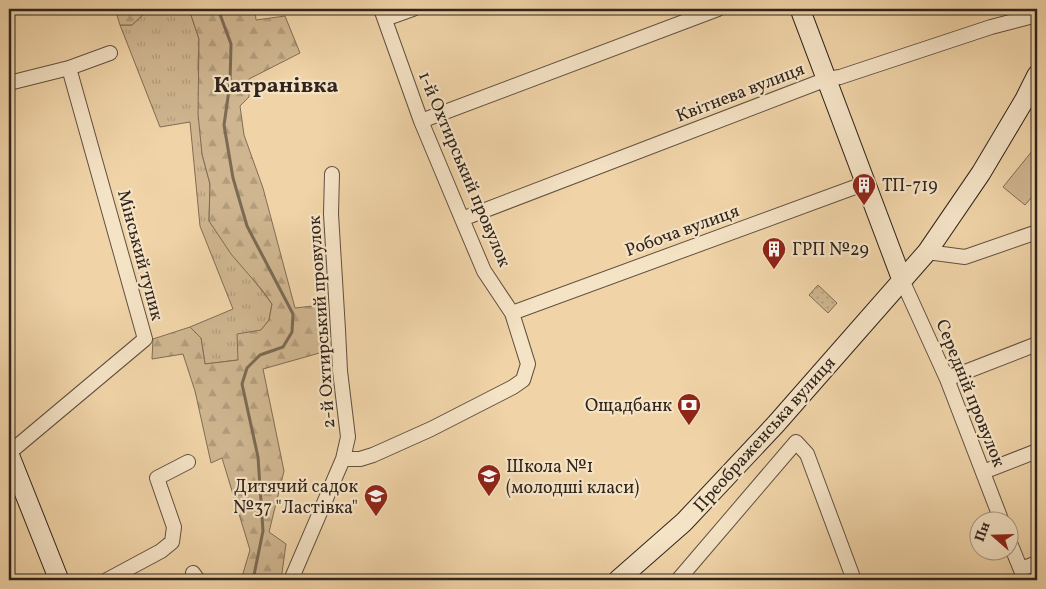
<svg xmlns="http://www.w3.org/2000/svg" width="1046" height="589" viewBox="0 0 1046 589" font-family="Vollkorn,serif">
  <style>
    .grass { fill: url(#grass-tufts); stroke: #806d56 }
    .forest { fill: url(#forest-firs); stroke: #806d56 }
    .park { fill: url(#park-dots); stroke: #806d56 }
    .pitch { fill: #cfb690; stroke: #806d56 }
    .lines { fill: none; stroke-linecap: round; stroke-linejoin: round }
    .stream { stroke: #7c6a53; stroke-width: 3 }
    .street-casing { stroke: #60503f; stroke-width: 16 }
    .secondary-casing { stroke: #30241c; stroke-width: 21 }
    .street { stroke: #f5e3c6; stroke-width: 14 }
    .secondary { stroke: #f5e3c6; stroke-width: 19 }
    .labels { text-anchor: middle; stroke-width: 4.5; stroke-linejoin: round; paint-order: stroke }
    .street-label { font-size: 18px; fill: #30241c; stroke: #f5e3c6 }
    .poi-label { font-size: 18px; fill: #30241c; stroke: #f5e3c6; text-anchor: start }
    .district-label { font-size: 22px; font-weight: bold; fill: #30241c; stroke: #f5e3c6 }
  </style>
  <defs>
    <pattern id="grass-tufts" width="24" height="20" patternUnits="userSpaceOnUse" patternTransform="scale(1.25)"><rect width="24" height="20" fill="#cfb690"/><path d="M3 7l-1-3M5 7V3M7 7l1-3M15 17l-1-3M17 17v-4M19 17l1-3" fill="none" stroke="#b29c7c"/></pattern>
    <pattern id="forest-firs" width="22" height="20" patternUnits="userSpaceOnUse" patternTransform="scale(1.25)"><rect width="22" height="20" fill="#cfb690"/><path d="M5 1l3.5 6h-7zM16 11l3.5 6h-7z" fill="#b29c7c"/></pattern>
    <pattern id="park-dots" width="8" height="8" patternUnits="userSpaceOnUse" patternTransform="scale(1.25)"><rect width="8" height="8" fill="#cfb690"/><path d="M2 2h.1M6 6h.1" fill="none" stroke="#b29c7c" stroke-width="1.8" stroke-linecap="round"/></pattern>
  </defs>
  <rect width="100%" height="100%" fill="#f0d4a8"/>
  <filter id="stains"><feTurbulence type="fractalNoise" baseFrequency=".004" numOctaves="4"/><feColorMatrix values="0 0 0 0 .2 0 0 0 0 .09 0 0 0 0 .02 0 0 0 .5 -.17"/></filter>
  <radialGradient id="worn" r=".72"><stop offset=".6" stop-color="#630" stop-opacity="0"/><stop offset="1" stop-color="#630" stop-opacity=".3"/></radialGradient>
  <path class="grass" d="M 149,9 L 189,9 L 199,39 L 198,64 L 202,154 L 210,184 L 209,221 L 272,304 L 269,320 L 238,360 L 205,364 L 201,338 L 190,327 L 233,309 L 200,226 L 190,122 L 160,127 L 120,25 L 132,25 Z"/>
  <path class="forest" d="M 115,9 L 149,9 L 132,25 L 120,25 Z
    M 189,9 L 255,9 L 256,20 L 285,16 L 300,53 L 249,79 L 249,97 L 240,106 L 244,135 L 263,188 L 295,308 L 321,305 L 323,352 L 263,369 L 284,471 L 269,532 L 286,544 L 281,580 L 241,580 L 250,550 L 222,458 L 211,463 L 195,391 L 183,354 L 152,359 L 153,339 L 190,327 L 201,338 L 205,364 L 238,360 L 237,334 L 261,330 L 269,320 L 272,304 L 262,290 L 231,254 L 209,221 L 210,184 L 202,154 L 198,114 L 199,39 Z"/>
  <path class="park" d="M 818,285 L 837,303 L 828,313 L 809,295 Z"/>
  <path class="pitch" d="M 1037,145 L 1037,191 L 1025,205 L 1003,187 Z"/>
  <g class="lines">
    <path class="stream" d="M 218,9 L 231,44 L 230,83 L 224,125 L 233,178 L 247,226 L 293,314 L 292,332 L 283,347 L 260,355 L 247,368 L 242,384 L 258,457 L 263,531 L 253,580"/>
    <g class="street-casing">
      <path id="street" d="M 385,19 L 413,9
        M 9,83 L 69,68 L 110,53
        M 421,121 L 718,9
        M 462,219 L 827,79 L 840,77 L 991,27 L 1037,15
        M 927,252 L 965,257 L 1037,232
        M 902,280 L 947,379 L 1002,522
        M 512,313 L 866,183
        M 947,379 L 1037,344
        M 9,453 L 145,339 L 69,68
        M 343,459 L 360,459 L 373,455 L 431,429 L 513,387 L 523,380 L 528,364 L 512,313 L 484,271 L 462,219 L 421,121 L 381,9
        M 983,472 L 1037,451
        M 1008,538 L 1025,580
        M 1021,569 L 1037,563
        M 193,573 L 198,580
        M 107,580 L 161,551 L 172,542 L 174,527 L 157,478 L 188,462
        M 291,580 L 343,459 L 348,437 L 340,371 L 338,330 L 331,214 L 332,174
        M 678,580 L 796,442 L 807,454 L 854,580"/>
    </g>
    <g class="secondary-casing">
      <path id="secondary" d="M 800,9 L 902,280
        M 9,454 L 59,580
        M 618,580 L 684,522 L 776,424 L 927,252 L 981,173 L 1025,99 L 1037,75"/>
    </g>
    <use href="#street" class="street"/>
    <use href="#secondary" class="secondary"/>
  </g>
  <defs>
    <g id="building-pin" transform="scale(1.25)"><path d="M0 17L-7.5 6A9.5 9.5 0 1 1 7.5 6Z" fill="#8f2418" stroke="#f5e3c6"/><path d="M-4-6H4V6H1V3H-1V6H-4ZM-2.5-4.3h1.7v1.8h-1.7ZM.8-4.3h1.7v1.8H.8ZM-2.5-1h1.7V.8h-1.7ZM.8-1h1.7V.8H.8Z" fill="#fff"/></g>
    <g id="bank-pin" transform="scale(1.25)"><path d="M0 17L-7.5 6A9.5 9.5 0 1 1 7.5 6Z" fill="#8f2418" stroke="#f5e3c6"/><path d="M-6-4H6V4H-6ZM0-2.3a2.3 2.3 0 1 0 0 4.6a2.3 2.3 0 1 0 0-4.6Z" fill="#fff"/></g>
    <g id="school-pin" transform="scale(1.25)"><path d="M0 17L-7.5 6A9.5 9.5 0 1 1 7.5 6Z" fill="#8f2418" stroke="#f5e3c6"/><path d="M0-5L7-2L0 1L-7-2ZM-4 1L0 2.5L4 1V4Q0 6-4 4Z" fill="#fff"/></g>
  </defs>
  <g fill-rule="evenodd">
    <use href="#building-pin" x="864" y="185"/>
    <use href="#building-pin" x="774" y="249"/>
    <use href="#bank-pin" x="689" y="405"/>
    <use href="#school-pin" x="489" y="476"/>
    <use href="#school-pin" x="376" y="496"/>
  </g>
  <g class="labels">
    <g class="street-label">
      <text transform="translate(740 92) rotate(-21)" y="6">Квітнева вулиця</text>
      <text transform="translate(465 169) rotate(67)" y="6">1-й Охтирський провулок</text>
      <text transform="translate(682 230) rotate(-20)" y="6">Робоча вулиця</text>
      <text transform="translate(141 255) rotate(75)" y="6">Мінський тупик</text>
      <text transform="translate(321 322) rotate(-94)" y="6">2-й Охтирський провулок</text>
      <text transform="translate(971 393) rotate(68)" y="6">Середній провулок</text>
      <text transform="translate(764 434) rotate(-48)" y="6">Преображенська вулиця</text>
    </g>
    <g class="poi-label">
      <text x="882" y="191">ТП-719</text>
      <text x="792" y="255">ГРП №29</text>
      <text x="672" y="411" text-anchor="end">Ощадбанк</text>
      <text x="506" y="472">Школа №1<tspan x="506" dy="21">(молодші класи)</tspan></text>
      <text x="358" y="492" text-anchor="end">Дитячий садок<tspan x="358" dy="21">№37 "Ластівка"</tspan></text>
    </g>
    <g class="district-label">
      <text x="276" y="92">Катранівка</text>
    </g>
  </g>
  <rect width="1046" height="589" fill="none" stroke="#f0d4a8" stroke-width="30"/>
  <rect x="10" y="10" width="1026" height="569" fill="none" stroke="#30241c" stroke-width="2.5"/>
  <rect x="15" y="15" width="1016" height="559" fill="none" stroke="#30241c"/>
  <g transform="translate(994 536) rotate(290)"><circle r="24" fill="#f5e3c6" stroke="#a69782"/>
  <path d="M0-4L9 19L0 12L-9 19Z" fill="#8f2418"/>
  <text y="-8" font-size="14" font-weight="bold" text-anchor="middle" fill="#30241c">Пн</text>
  </g>
  <rect width="100%" height="100%" filter="url(#stains)"/>
  <rect width="100%" height="100%" fill="url(#worn)"/>
</svg>
